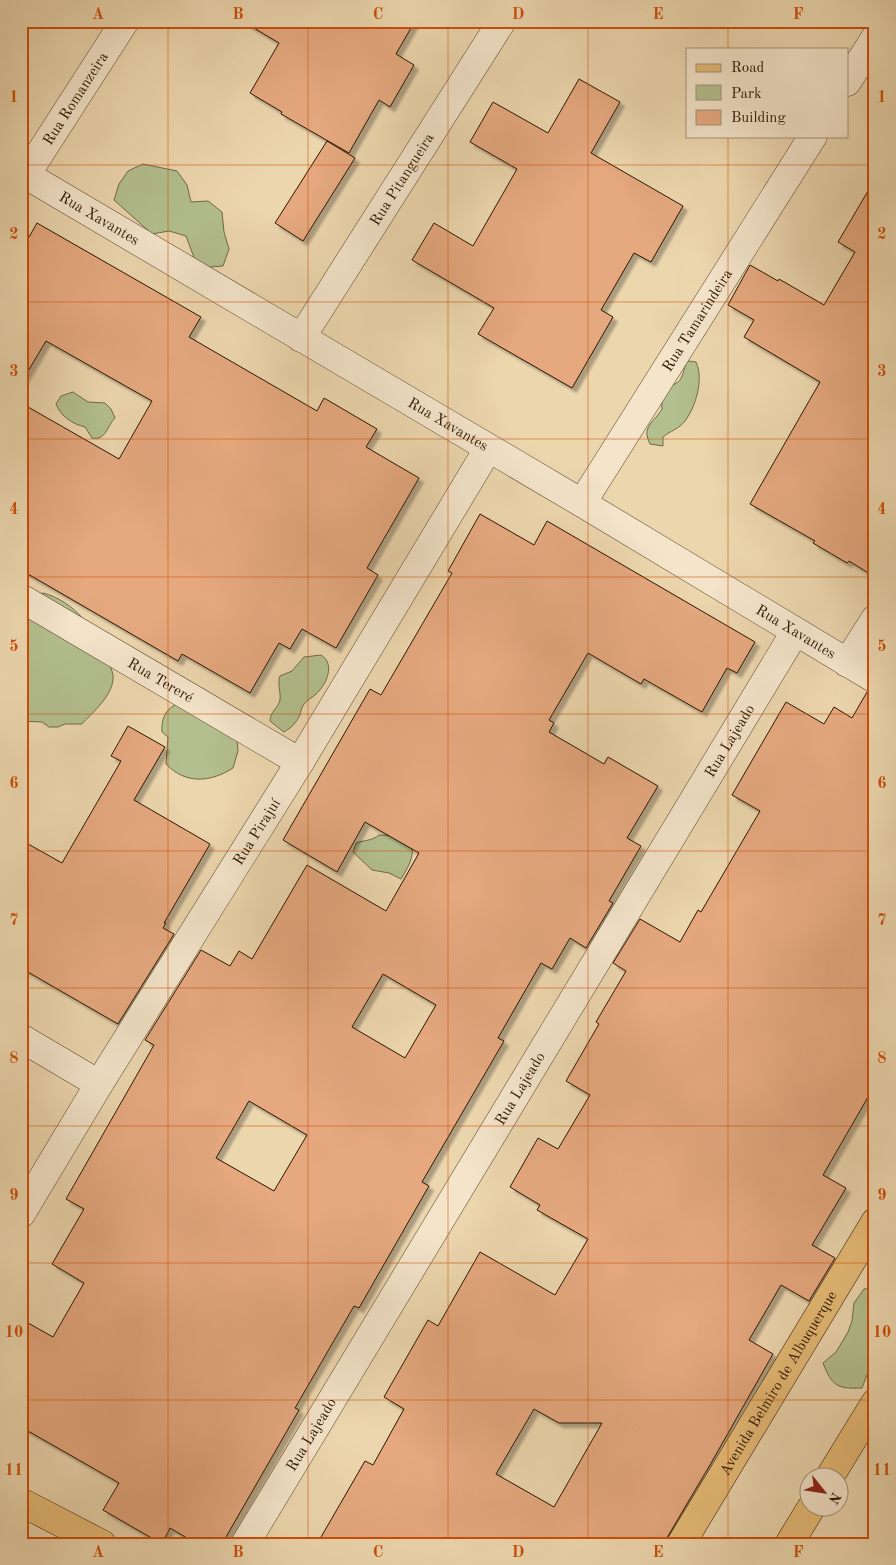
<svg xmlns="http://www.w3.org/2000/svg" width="896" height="1565" viewBox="0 0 896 1565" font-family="'Old Standard TT',serif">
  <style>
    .green { fill: #b3bf8e; stroke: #706a47 }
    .building { fill: #e5a87f; stroke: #2c1600; fill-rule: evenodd; filter: url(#shadow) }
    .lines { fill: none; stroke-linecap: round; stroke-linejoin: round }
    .minor-casing { stroke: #5c462c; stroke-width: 29 }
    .major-casing { stroke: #2c1600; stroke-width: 29 }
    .minor { stroke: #f3e4ca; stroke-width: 28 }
    .major { stroke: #e6bb77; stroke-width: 28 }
    .grid { fill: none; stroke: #cc4f0a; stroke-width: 1; stroke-opacity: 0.55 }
    .labels { text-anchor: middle; stroke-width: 4; stroke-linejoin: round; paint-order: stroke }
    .street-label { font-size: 15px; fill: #2c1600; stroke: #f3e4ca }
    .neatline { fill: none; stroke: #cc4f0a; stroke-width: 2 }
    .grid-label { font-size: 16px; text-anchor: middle; font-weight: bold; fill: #cc4f0a }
  </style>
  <defs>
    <filter id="shadow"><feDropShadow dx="4.5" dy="4.5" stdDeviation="1" flood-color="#0004"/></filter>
  </defs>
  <rect width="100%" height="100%" fill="#ecd6ae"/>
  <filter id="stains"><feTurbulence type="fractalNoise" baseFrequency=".004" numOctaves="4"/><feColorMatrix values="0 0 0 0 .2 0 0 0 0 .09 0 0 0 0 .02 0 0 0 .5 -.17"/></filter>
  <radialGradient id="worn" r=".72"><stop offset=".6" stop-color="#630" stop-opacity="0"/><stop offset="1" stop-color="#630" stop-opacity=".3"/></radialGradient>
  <path class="green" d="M 143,164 L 177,171 L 187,185 L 191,202 L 208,201 L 222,212 L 224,232 L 229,249 L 223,266 L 198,268 L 186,236 L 169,231 L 152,234 L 114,200 L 119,184 L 128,171 Z
    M 688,361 L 696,362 C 704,379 696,406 685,421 C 679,429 670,431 663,437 L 663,446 L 650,444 C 641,426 654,423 662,409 C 661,401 664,392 670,387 C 675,383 680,383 682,376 C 685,370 683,368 688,361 Z
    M 73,392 L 88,402 L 105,403 L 111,409 L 115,418 C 107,426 106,441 92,438 L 85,427 C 73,424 61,417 56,404 L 61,396 Z
    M 43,593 C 74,601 95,629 106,657 C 109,664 114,672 113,680 C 111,697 93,712 82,724 L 65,724 L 58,727 L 49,727 L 42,722 L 21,721 L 21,600 Z
    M 321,655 C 336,664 326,685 316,694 C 312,698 307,700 304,704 C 301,708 301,712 300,715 C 296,723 291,728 284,732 L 270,721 C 270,712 278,708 280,700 C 281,692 277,683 280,676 L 292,671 L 304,657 Z
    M 179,703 L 235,716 L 238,751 L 233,768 C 211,782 186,785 166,764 L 168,737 L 162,732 C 161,718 166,708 179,703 Z
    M 379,835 L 413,837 C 413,857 412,861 401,879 L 389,873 L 372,870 L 353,852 L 356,843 C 364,840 372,841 379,835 Z
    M 875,1288 L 875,1370 L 868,1372 L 862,1388 C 837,1389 832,1386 823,1363 L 836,1352 L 848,1332 L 852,1321 L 854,1303 L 864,1289 Z"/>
  <path class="building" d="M 242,21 L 415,21 L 396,54 L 414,65 L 390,107 L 379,100 L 349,153 L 281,114 L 282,112 L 250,93 L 279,43 Z
    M 579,79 L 620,102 L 591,153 L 683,206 L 651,262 L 634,253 L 601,310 L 613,317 L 572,388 L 478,334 L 494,308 L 412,260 L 434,223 L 473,246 L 517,169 L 470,142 L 493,102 L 548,133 Z
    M 327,141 L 355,158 L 303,241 L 275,223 Z
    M 875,179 L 875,577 L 849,561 L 847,563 L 813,543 L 815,541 L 750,504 L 820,382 L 744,337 L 754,320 L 728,305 L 750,265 L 778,281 L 779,279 L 824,305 L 855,252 L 838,242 Z
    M 37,223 L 201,317 L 189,337 L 317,411 L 324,398 L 377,429 L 366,447 L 419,478 L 367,568 L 378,575 L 336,648 L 302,629 L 290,649 L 279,643 L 250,693 L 182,654 L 178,661 L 21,570 L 21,403 L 119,459 L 152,401 L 46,341 L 21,383 L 21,251 Z
    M 480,514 L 534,545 L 547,521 L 755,642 L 737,673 L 727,668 L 702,712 L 644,679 L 641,684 L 588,653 L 549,720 L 554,723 L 549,732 L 604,764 L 608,757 L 658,786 L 627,838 L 641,846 L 609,901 L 613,903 L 586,948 L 570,938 L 552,969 L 541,963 L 498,1038 L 504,1041 L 422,1182 L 429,1186 L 359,1308 L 354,1306 L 295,1408 L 299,1410 L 222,1544 L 197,1544 L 170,1528 L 162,1544 L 103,1510 L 119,1483 L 21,1427 L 21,1319 L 53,1337 L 84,1283 L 52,1264 L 84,1209 L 66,1199 L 154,1045 L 145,1040 L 201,950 L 230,966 L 239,951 L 252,959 L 307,865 L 386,911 L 419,853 L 365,822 L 337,872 L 283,840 L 370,689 L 381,695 L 452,573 L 448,571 ZM 383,974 L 436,1005 L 405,1058 L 352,1027 ZM 249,1101 L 307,1135 L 274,1191 L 216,1158 Z
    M 867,692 L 875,695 L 875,1085 L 823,1175 L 846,1188 L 812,1245 L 835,1258 L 809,1301 L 781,1285 L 749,1340 L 773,1354 L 710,1465 L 668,1536 L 665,1544 L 317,1544 L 365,1461 L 373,1465 L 404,1409 L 384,1397 L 428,1320 L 438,1326 L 480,1252 L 555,1295 L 588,1239 L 537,1210 L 540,1205 L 510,1187 L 538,1138 L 558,1149 L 590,1095 L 566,1081 L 599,1024 L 596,1022 L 626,971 L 613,963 L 640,919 L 680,942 L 698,910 L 701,912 L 760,811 L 732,795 L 786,702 L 824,724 L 834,707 L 852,718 ZM 534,1409 L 559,1423 L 602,1423 L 554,1507 L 496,1474 Z
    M 128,726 L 165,747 L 134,800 L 210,844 L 164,923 L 166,923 L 163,928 L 174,934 L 118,1024 L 21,968 L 21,840 L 62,863 L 121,761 L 111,756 Z"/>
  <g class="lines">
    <g class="minor-casing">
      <g id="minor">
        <path d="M 847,82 L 875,38"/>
        <path id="s1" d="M 21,172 L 582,503 L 875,679"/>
        <path id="s2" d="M 26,175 L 125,21"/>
        <path id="s3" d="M 301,338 L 502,21"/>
        <path id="s4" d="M 582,503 L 813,136"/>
        <path id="s5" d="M 21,598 L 300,762"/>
        <path d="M 847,663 L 875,619"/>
        <path d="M 21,1038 L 99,1084"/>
        <path id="s6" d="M 21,1214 L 99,1084 L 300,762 L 488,449"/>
        <path id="s7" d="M 245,1544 L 795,632"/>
      </g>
    </g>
    <g class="major-casing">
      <g id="major">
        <path d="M 829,1478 L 875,1403"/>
        <path d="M 21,1502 L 102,1544"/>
        <path id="s8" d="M 681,1544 L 875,1222"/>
        <path d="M 789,1544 L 811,1508"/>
      </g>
    </g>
    <use href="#minor" class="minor"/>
    <use href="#major" class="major"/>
  </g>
  <path class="grid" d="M 168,21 L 168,1544M 308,21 L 308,1544M 448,21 L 448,1544M 588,21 L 588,1544M 728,21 L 728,49M 728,136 L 728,1544M 21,165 L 875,165M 21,302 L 875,302M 21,439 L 875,439M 21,577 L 875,577M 21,714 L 875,714M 21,851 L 875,851M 21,988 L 875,988M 21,1126 L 875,1126M 21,1263 L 875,1263M 21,1400 L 875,1400"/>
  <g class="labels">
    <g class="street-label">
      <text dy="5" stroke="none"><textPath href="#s2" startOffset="91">Rua Romanzeira</textPath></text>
      <text dy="5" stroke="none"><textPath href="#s3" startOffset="188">Rua Pitangueira</textPath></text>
      <text dy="5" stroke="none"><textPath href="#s1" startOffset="91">Rua Xavantes</textPath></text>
      <text dy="5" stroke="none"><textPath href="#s4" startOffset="216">Rua Tamarindeira</textPath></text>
      <text dy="5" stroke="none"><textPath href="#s1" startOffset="496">Rua Xavantes</textPath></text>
      <text dy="5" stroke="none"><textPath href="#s1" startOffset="901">Rua Xavantes</textPath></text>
      <text dy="5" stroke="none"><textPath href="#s5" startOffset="162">Rua Tereré</textPath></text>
      <text dy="5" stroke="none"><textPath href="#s7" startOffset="938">Rua Lajeado</textPath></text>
      <text dy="5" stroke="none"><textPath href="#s6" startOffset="449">Rua Pirajuí</textPath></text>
      <text dy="5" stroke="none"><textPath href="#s7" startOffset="532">Rua Lajeado</textPath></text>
      <text dy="5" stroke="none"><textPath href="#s8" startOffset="188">Avenida Belmiro de Albuquerque</textPath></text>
      <text dy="5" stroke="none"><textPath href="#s7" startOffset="128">Rua Lajeado</textPath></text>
    </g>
  </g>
  <rect width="896" height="1565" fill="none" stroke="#ecd6ae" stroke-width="55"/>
  <rect x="686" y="48" width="162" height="90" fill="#f3e4ca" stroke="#a39279"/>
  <rect x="696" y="64" width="25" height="8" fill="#e6bb77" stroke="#a39279"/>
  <text x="731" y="72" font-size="15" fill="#2c1600">Road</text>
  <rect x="696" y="85" width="25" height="15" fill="#b3bf8e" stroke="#a39279"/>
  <text x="731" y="98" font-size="15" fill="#2c1600">Park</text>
  <rect x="696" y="110" width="25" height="15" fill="#e5a87f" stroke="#a39279"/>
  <text x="731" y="122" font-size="15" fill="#2c1600">Building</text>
  <g transform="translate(824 1492) rotate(120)"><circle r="24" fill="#f3e4ca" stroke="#a39279"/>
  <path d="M0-4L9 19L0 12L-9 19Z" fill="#8f2418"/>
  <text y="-8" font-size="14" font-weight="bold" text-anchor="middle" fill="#2c1600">N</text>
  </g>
  <rect x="28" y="28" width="840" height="1510" class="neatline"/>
  <g class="grid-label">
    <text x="98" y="19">A</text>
    <text x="238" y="19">B</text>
    <text x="378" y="19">C</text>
    <text x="518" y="19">D</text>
    <text x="658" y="19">E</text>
    <text x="798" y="19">F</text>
    <text x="14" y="102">1</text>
    <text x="882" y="102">1</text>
    <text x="14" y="239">2</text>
    <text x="882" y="239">2</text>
    <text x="14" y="376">3</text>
    <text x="882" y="376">3</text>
    <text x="14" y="514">4</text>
    <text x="882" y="514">4</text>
    <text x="14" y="651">5</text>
    <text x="882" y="651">5</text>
    <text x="14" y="788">6</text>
    <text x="882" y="788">6</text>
    <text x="14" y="925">7</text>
    <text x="882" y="925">7</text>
    <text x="14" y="1063">8</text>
    <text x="882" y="1063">8</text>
    <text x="14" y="1200">9</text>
    <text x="882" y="1200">9</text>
    <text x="14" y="1337">10</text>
    <text x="882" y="1337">10</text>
    <text x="14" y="1475">11</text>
    <text x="882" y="1475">11</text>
    <text x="98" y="1557">A</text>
    <text x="238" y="1557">B</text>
    <text x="378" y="1557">C</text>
    <text x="518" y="1557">D</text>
    <text x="658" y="1557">E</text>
    <text x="798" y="1557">F</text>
  </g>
  <rect width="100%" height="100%" filter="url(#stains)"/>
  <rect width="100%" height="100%" fill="url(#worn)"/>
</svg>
